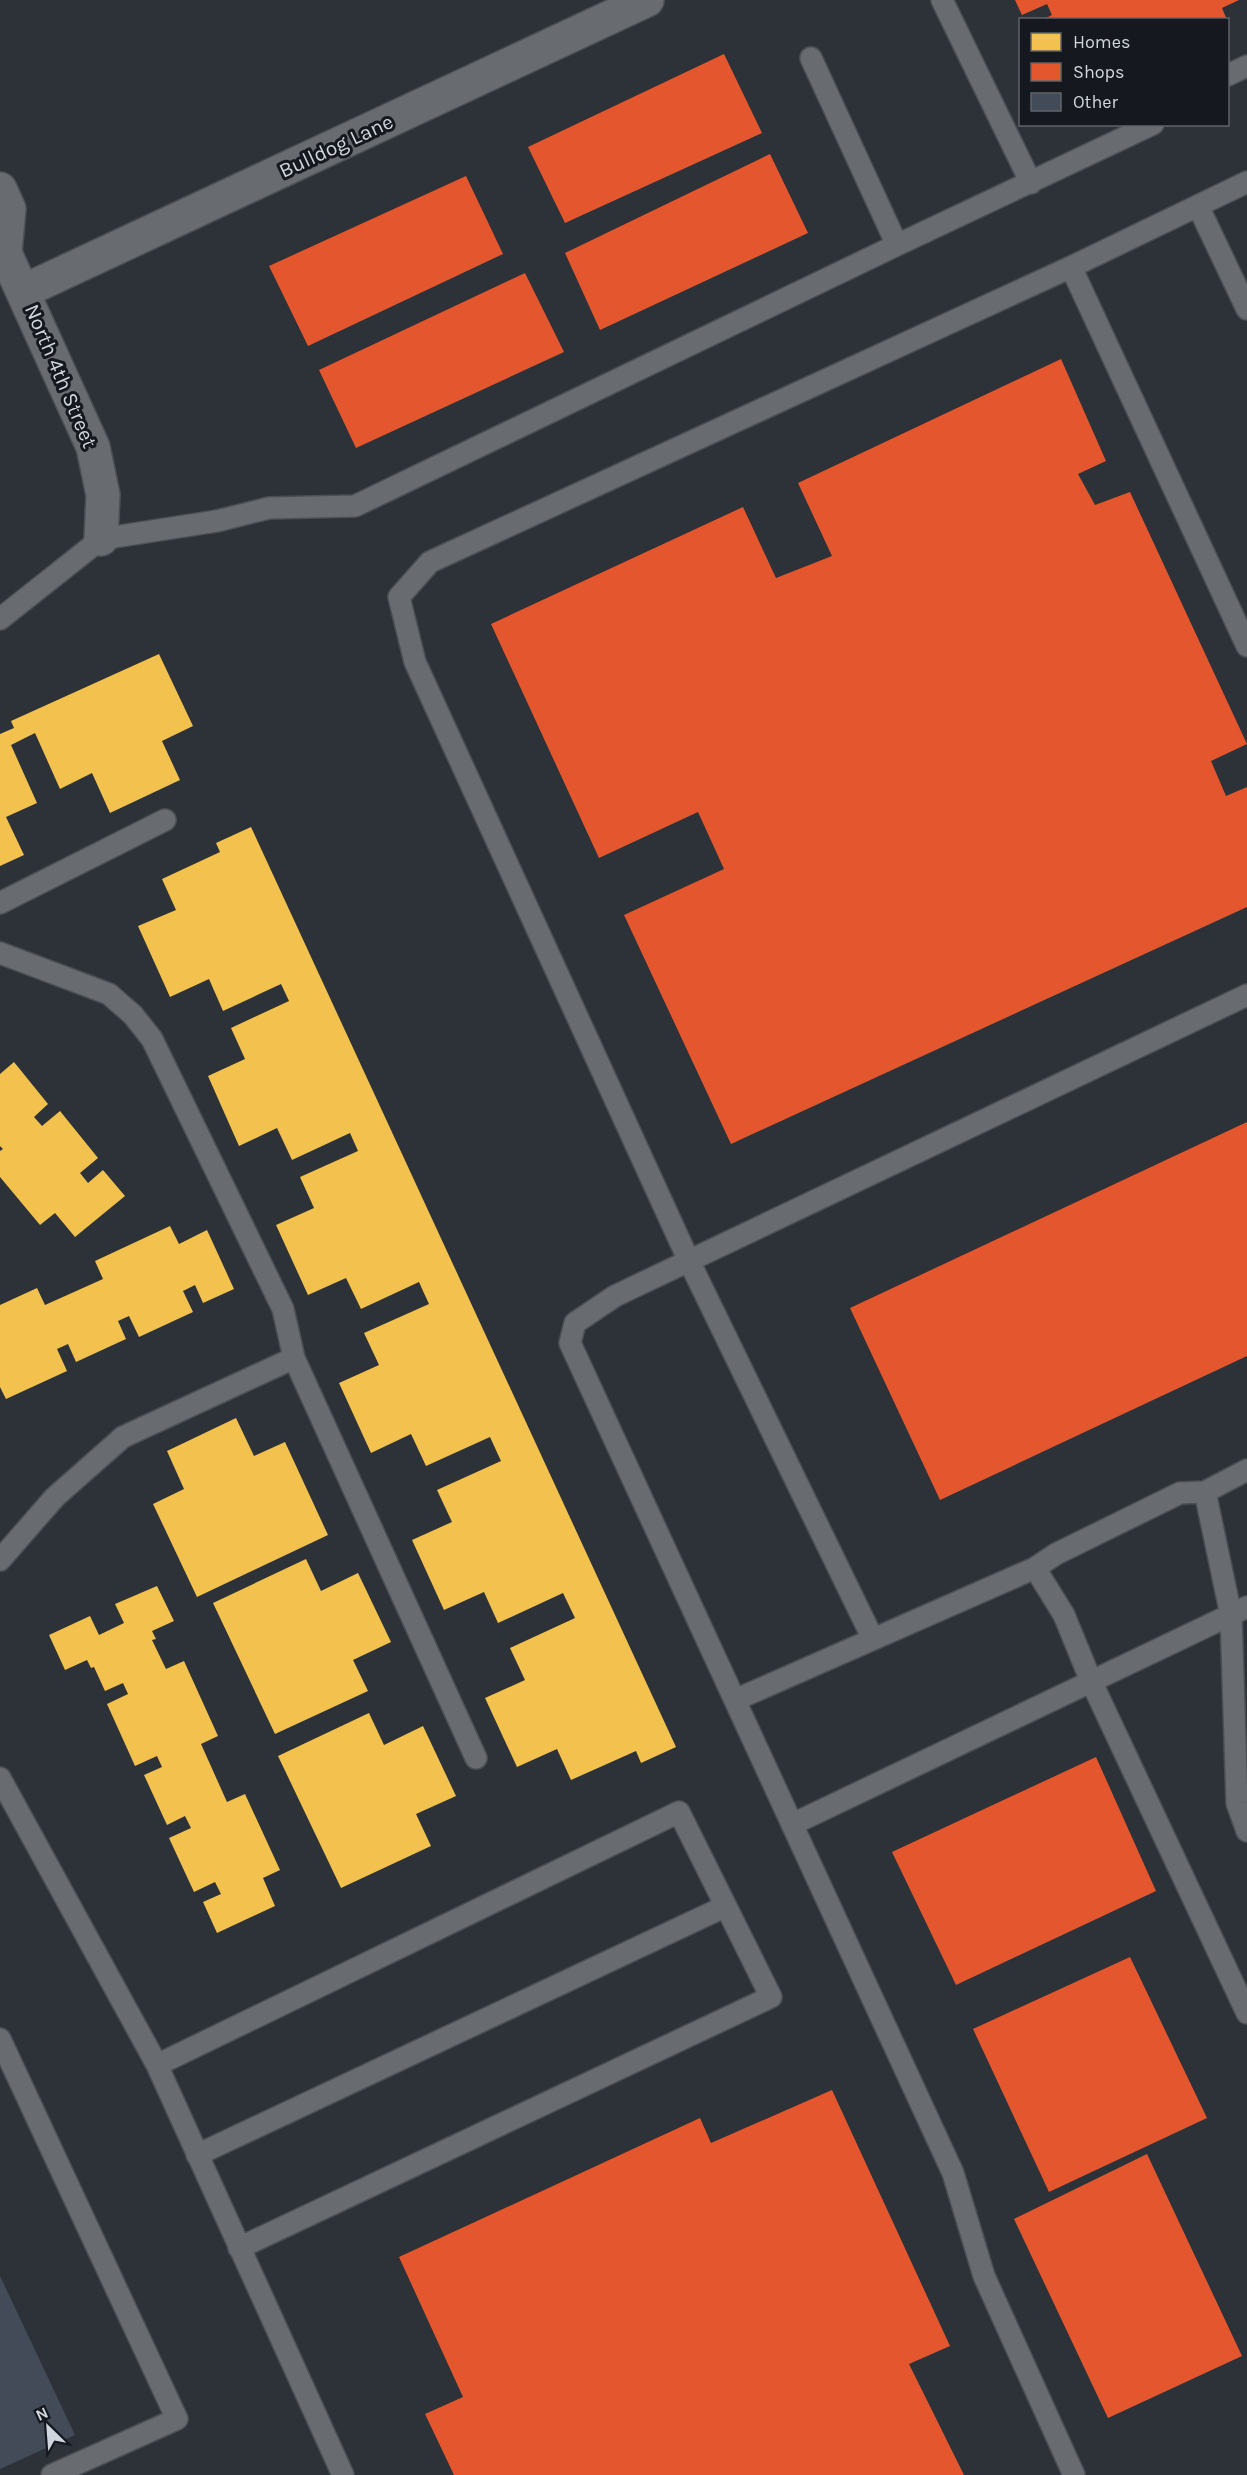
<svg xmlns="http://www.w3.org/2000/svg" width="1247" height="2475" viewBox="0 0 1247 2475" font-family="Karla,sans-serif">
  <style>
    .homes { fill: #f2c14e }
    .shops { fill: #e4572e }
    .building { fill: #424b57 }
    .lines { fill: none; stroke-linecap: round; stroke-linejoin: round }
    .lane-casing { stroke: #4a4f54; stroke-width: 24 }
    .street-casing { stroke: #4a4f54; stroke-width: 36 }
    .lane { stroke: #686c70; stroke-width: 21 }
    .street { stroke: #686c70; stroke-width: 33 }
    .labels { text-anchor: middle; stroke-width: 6; stroke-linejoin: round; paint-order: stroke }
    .street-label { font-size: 21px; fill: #d0d6dd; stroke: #15181e }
  </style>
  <rect width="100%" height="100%" fill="#2c3238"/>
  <path class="homes" d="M 159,654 L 193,726 L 162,741 L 180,780 L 110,813 L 92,773 L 60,789 L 35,733 L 11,745 L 37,803 L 6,817 L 24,855 L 0,866 L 0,734 L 14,728 L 11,721 Z
    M 251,827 L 676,1747 L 641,1763 L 636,1751 L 571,1780 L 557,1749 L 517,1767 L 485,1698 L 525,1680 L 510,1648 L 575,1618 L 563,1593 L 498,1623 L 484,1592 L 444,1610 L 412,1540 L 452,1522 L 437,1490 L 501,1461 L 490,1437 L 426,1466 L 411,1434 L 371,1453 L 339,1383 L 379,1365 L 364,1333 L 429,1304 L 423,1291 L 419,1282 L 361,1309 L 346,1278 L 308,1295 L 276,1225 L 314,1208 L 300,1177 L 358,1151 L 350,1133 L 292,1160 L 277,1128 L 239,1146 L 208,1076 L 245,1059 L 231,1028 L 289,1001 L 281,984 L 223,1011 L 209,979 L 170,997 L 138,926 L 176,910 L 162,879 L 220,852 L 216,843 Z
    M 14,1062 L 48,1104 L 34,1117 L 42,1126 L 60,1111 L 98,1158 L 80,1173 L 88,1183 L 103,1170 L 125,1196 L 75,1237 L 55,1213 L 40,1225 L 0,1177 L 0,1151 L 3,1149 L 0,1146 L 0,1074 Z
    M 170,1226 L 179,1244 L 207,1230 L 234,1289 L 203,1303 L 195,1285 L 183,1291 L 193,1312 L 139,1337 L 129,1316 L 118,1321 L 126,1339 L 76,1362 L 68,1344 L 57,1349 L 67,1371 L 6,1399 L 0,1387 L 0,1305 L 37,1288 L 45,1305 L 103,1279 L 95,1261 Z
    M 236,1418 L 254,1456 L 285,1442 L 328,1535 L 197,1597 L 153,1504 L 184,1489 L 167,1451 Z
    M 306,1559 L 321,1591 L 358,1573 L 391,1642 L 353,1660 L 368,1691 L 275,1734 L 213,1603 Z
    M 157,1586 L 174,1621 L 152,1631 L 156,1639 L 152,1640 L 166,1669 L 184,1661 L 218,1736 L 201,1744 L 227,1802 L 245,1794 L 280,1870 L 263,1878 L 275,1906 L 217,1933 L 203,1902 L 221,1894 L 215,1882 L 194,1892 L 169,1838 L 191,1828 L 185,1816 L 167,1825 L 144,1775 L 162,1767 L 157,1756 L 135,1766 L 107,1704 L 128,1694 L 123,1683 L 105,1691 L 94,1667 L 91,1668 L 87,1660 L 65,1670 L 49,1635 L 90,1616 L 99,1635 L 124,1623 L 115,1604 Z
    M 369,1713 L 384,1745 L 423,1726 L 456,1796 L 416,1814 L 431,1846 L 341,1888 L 278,1756 Z"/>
  <path class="shops" d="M 1015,0 L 1239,0 L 1222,8 L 1227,20 L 1042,20 L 1052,15 L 1047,4 L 1022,15 Z
    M 724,54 L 762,133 L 565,223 L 528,147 Z
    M 770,154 L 808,233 L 600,330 L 565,253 Z
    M 466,176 L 503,254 L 308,346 L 269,266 Z
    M 525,273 L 564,352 L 356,448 L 319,370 Z
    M 1061,359 L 1106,461 L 1078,474 L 1095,505 L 1130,492 L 1247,744 L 1211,761 L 1226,796 L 1247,787 L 1247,907 L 731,1144 L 624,915 L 724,869 L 698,812 L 599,858 L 491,624 L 743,507 L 776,578 L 832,556 L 798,483 Z
    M 1247,1122 L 1247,1356 L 940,1500 L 850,1308 Z
    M 1096,1757 L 1156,1891 L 956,1985 L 892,1852 Z
    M 1130,1957 L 1207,2118 L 1049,2192 L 973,2029 Z
    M 832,2090 L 950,2346 L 909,2364 L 964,2475 L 454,2475 L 425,2414 L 463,2397 L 399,2257 L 700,2118 L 711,2143 Z
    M 1147,2154 L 1242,2356 L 1108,2418 L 1014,2219 Z"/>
  <path class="building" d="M 0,2276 L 75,2435 L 0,2469 Z"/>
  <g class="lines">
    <g class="lane-casing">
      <path id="lane" d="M 942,0 L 1031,183
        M 811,58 L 897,245 L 1153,124
        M 1228,75 L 1247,66
        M 1198,206 L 1247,309
        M 1071,267 L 1247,646
        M 0,619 L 101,539 L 217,521 L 269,508 L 355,506 L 897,245
        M 0,903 L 165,820
        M 0,953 L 109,994 L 133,1015 L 152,1039 L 283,1309 L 294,1358 L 123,1437 L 55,1497 L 0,1560
        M 294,1358 L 476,1758
        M 1205,1492 L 1231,1615 L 1237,1803 L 1247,1831
        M 1035,1568 L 1064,1615 L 1091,1681 L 1247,2013
        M 873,1639 L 689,1261 L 415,662 L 399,597 L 430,562 L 1071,267 L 1247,182
        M 735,1700 L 1035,1568 L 1056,1554 L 1180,1493 L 1205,1492 L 1247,1470
        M 0,1778 L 157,2065 L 343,2475
        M 793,1824 L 1247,1607
        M 0,2039 L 177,2419 L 52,2475
        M 157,2065 L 679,1812 L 771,1997 L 239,2248
        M 197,2155 L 726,1906
        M 1074,2475 L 984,2276 L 953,2173 L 570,1343 L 575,1323 L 615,1296 L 1247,995"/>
    </g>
    <g class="street-casing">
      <path id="street" d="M 0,189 L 9,209 L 5,253
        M 0,249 L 5,253 L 93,447 L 103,495 L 101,539
        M 24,291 L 647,0"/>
    </g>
    <use href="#lane" class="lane"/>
    <use href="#street" class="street"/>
  </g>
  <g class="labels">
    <g class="street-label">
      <text transform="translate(336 146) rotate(-25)" y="7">Bulldog Lane</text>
      <text transform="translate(61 376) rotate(67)" y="7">North 4th Street</text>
    </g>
  </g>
  <rect x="1019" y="18" width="210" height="108" fill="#15181e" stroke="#60646a" stroke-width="1.5"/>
  <rect x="1031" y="33" width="30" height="18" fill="#f2c14e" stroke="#60646a" stroke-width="1.5"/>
  <text x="1073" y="48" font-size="18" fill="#d0d6dd">Homes</text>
  <rect x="1031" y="63" width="30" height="18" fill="#e4572e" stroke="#60646a" stroke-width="1.5"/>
  <text x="1073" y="78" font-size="18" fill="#d0d6dd">Shops</text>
  <rect x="1031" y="93" width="30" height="18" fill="#424b57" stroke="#60646a" stroke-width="1.5"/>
  <text x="1073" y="108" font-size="18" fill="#d0d6dd">Other</text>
  <g transform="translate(48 2427) rotate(335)" stroke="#15181e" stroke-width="4.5" paint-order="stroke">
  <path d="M0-4.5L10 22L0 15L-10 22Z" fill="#d0d6dd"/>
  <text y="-9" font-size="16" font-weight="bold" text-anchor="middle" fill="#d0d6dd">N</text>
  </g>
</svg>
